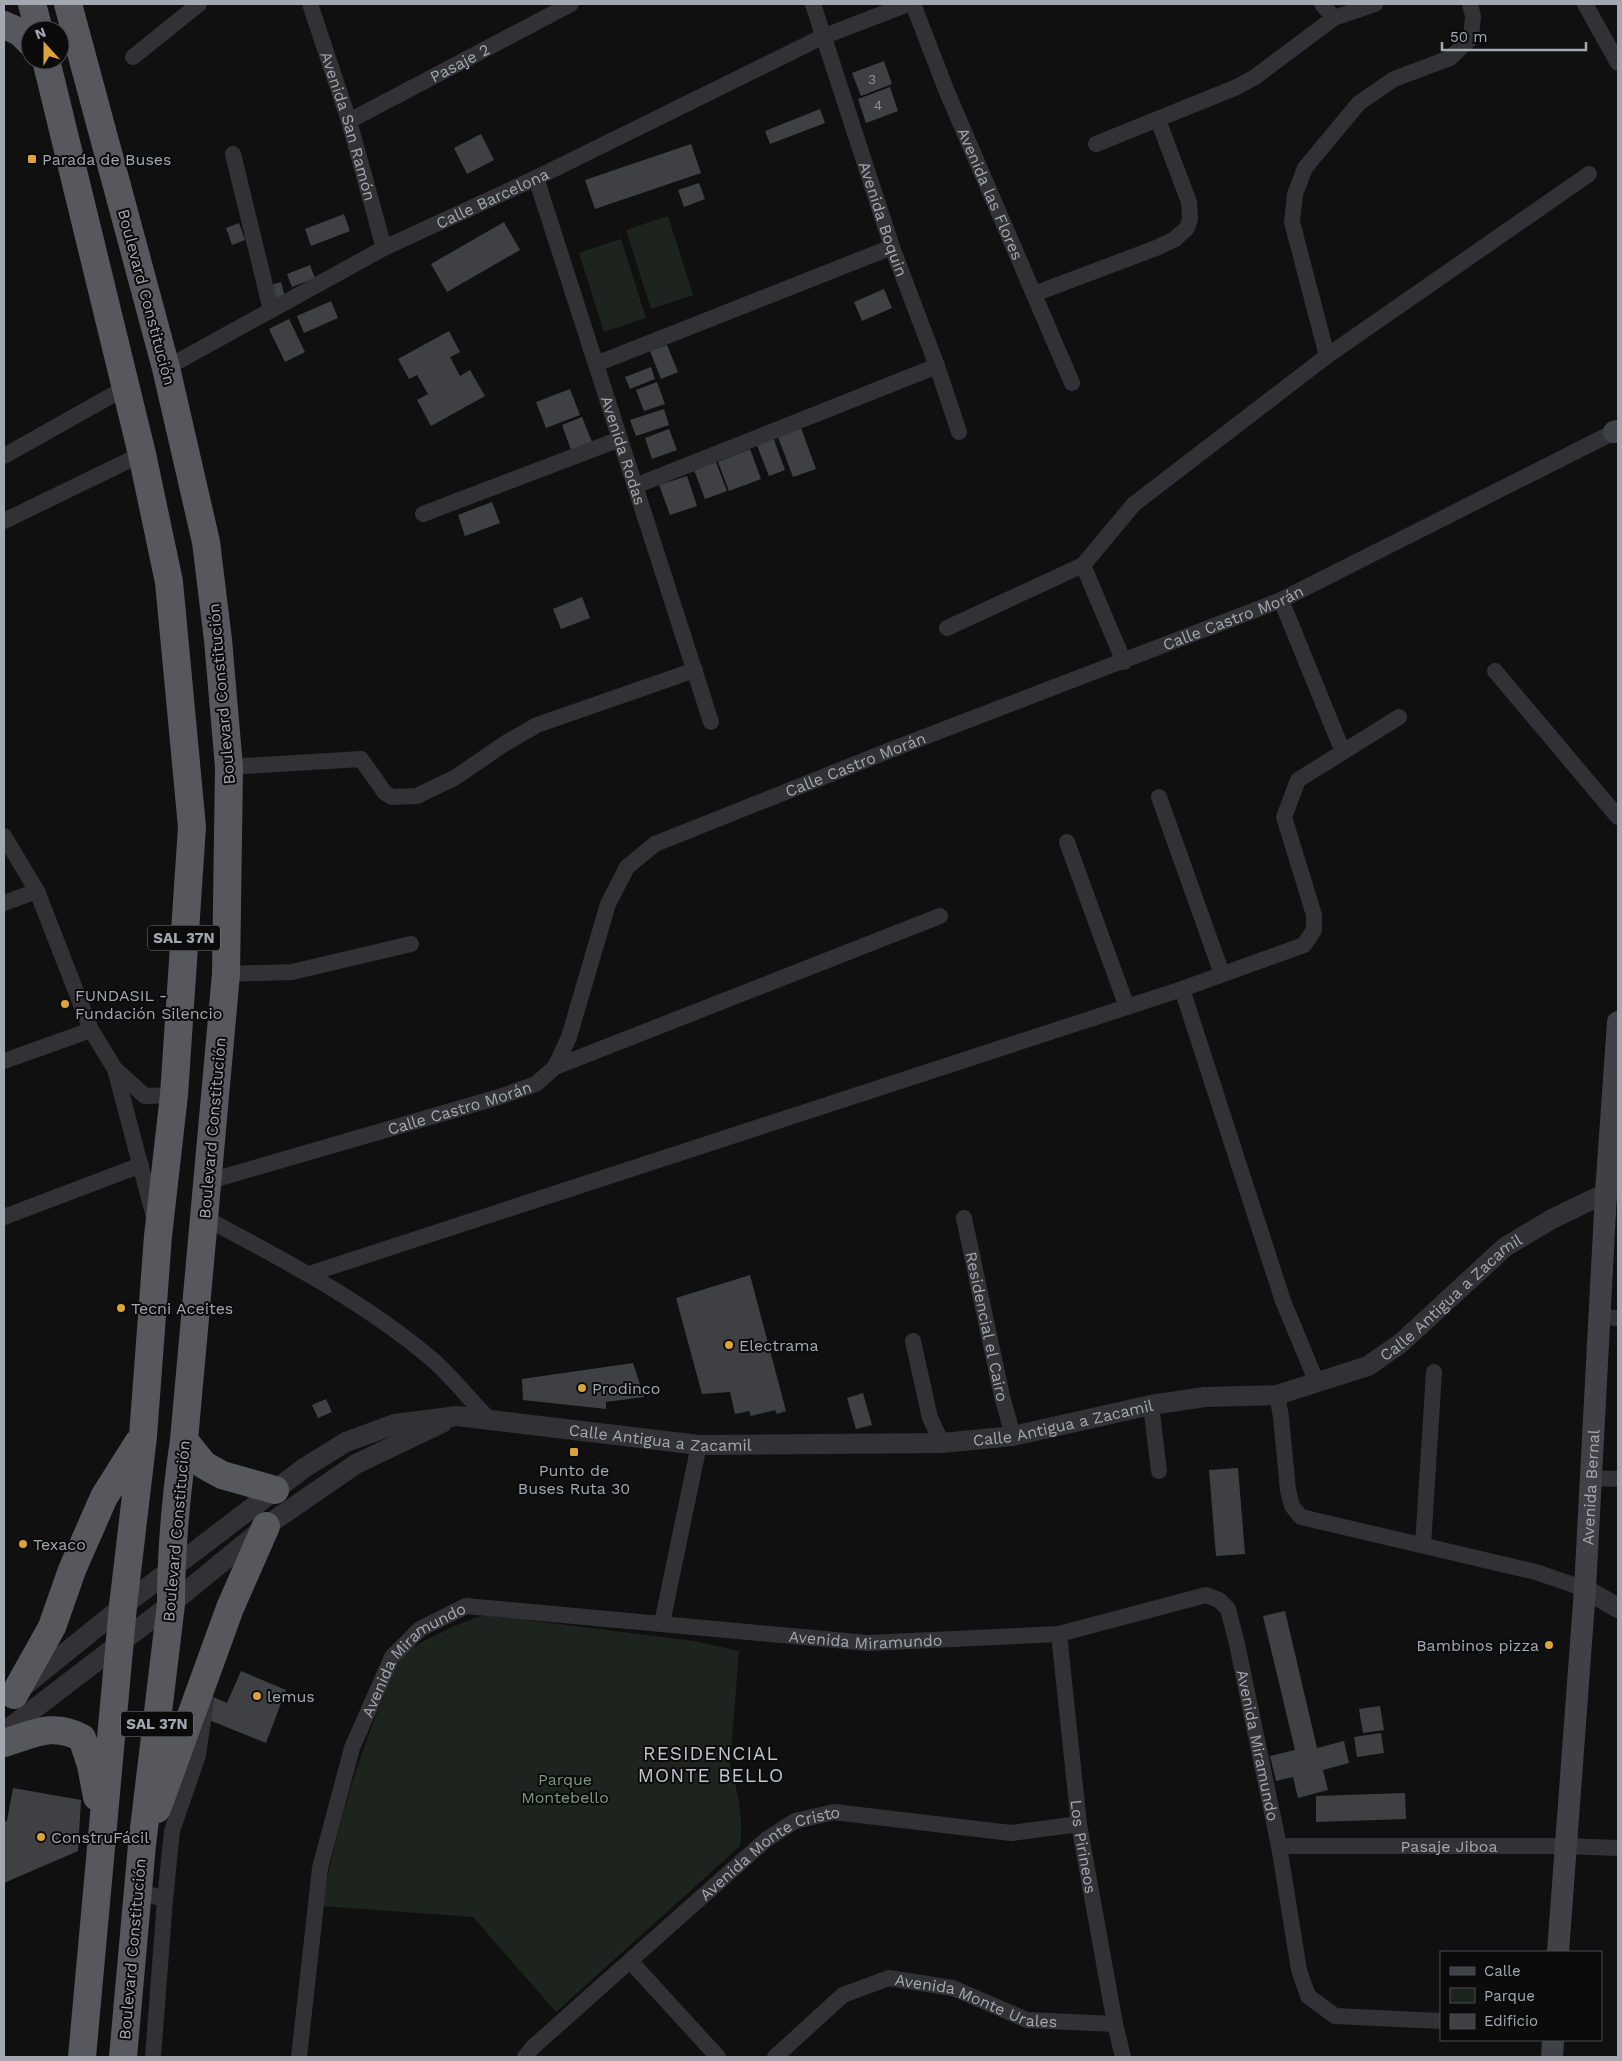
<svg xmlns="http://www.w3.org/2000/svg" width="1622" height="2061" viewBox="0 0 1622 2061" font-family="'Work Sans',sans-serif">
  <style>
    .green { fill: #1d241e }
    .building { fill: #3f4044 }
    .lines { fill: none; stroke-linecap: round; stroke-linejoin: round }
    .minor { stroke: #323236; stroke-width: 16 }
    .tertiary { stroke: #323236; stroke-width: 20 }
    .secondary { stroke: #404146; stroke-width: 22 }
    .trunk { stroke: #56585e; stroke-width: 28 }
    .poi-dot { fill: #dfa33b; stroke: #0b0b0c; stroke-width: 2 }
    .labels { text-anchor: middle; stroke-width: 4; stroke-linejoin: round; paint-order: stroke }
    .number-label { font-size: 14px; fill: #8a8e96 }
    .shield { fill: #0b0b0c; stroke: #757980; stroke-width: 1 }
    .shield-label { font-size: 15px; font-weight: bold; fill: #a3a8b1 }
    .street-label { font-size: 16px; fill: #a3a8b1; stroke: #0b0b0c }
    .poi-label { font-size: 16px; fill: #a3a8b1; stroke: #0b0b0c; text-anchor: start }
    .park-label { font-size: 16px; fill: #7b9a7c; stroke: #0b0b0c }
    .quarter-label { font-size: 19px; letter-spacing: 1px; fill: #c3c6cd; stroke: #0b0b0c }
  </style>
  <rect width="100%" height="100%" fill="#101011"/>
  <path class="green" d="M 668,216 L 693,295 L 651,309 L 626,230 Z
    M 621,239 L 646,318 L 604,332 L 579,253 Z
    M 486,1615 L 694,1641 L 739,1651 L 730,1766 C 738,1791 744,1820 740,1846 L 556,2012 L 473,1917 L 321,1906 C 337,1833 355,1761 386,1692 C 391,1682 395,1666 402,1657 C 415,1642 467,1619 486,1615 Z"/>
  <path class="building" d="M 884,61 L 892,84 L 861,96 L 852,73 Z
    M 890,87 L 898,111 L 866,123 L 858,99 Z
    M 820,109 L 825,123 L 770,144 L 765,131 Z
    M 481,134 L 494,160 L 467,174 L 454,148 Z
    M 691,144 L 701,173 L 595,209 L 585,180 Z
    M 699,183 L 705,199 L 684,207 L 678,190 Z
    M 344,214 L 350,231 L 311,246 L 305,229 Z
    M 504,222 L 520,250 L 447,292 L 431,264 Z
    M 239,223 L 245,240 L 232,245 L 226,228 Z
    M 310,265 L 315,278 L 292,287 L 287,274 Z
    M 281,282 L 285,296 L 274,299 L 270,285 Z
    M 884,289 L 892,308 L 862,321 L 854,302 Z
    M 331,301 L 338,318 L 304,333 L 297,316 Z
    M 289,319 L 305,352 L 285,362 L 269,329 Z
    M 449,331 L 460,352 L 450,357 L 460,376 L 470,370 L 485,396 L 431,426 L 417,400 L 428,394 L 417,375 L 409,379 L 398,359 Z
    M 667,345 L 678,372 L 661,379 L 650,351 Z
    M 651,367 L 655,379 L 630,389 L 625,377 Z
    M 657,382 L 665,404 L 644,411 L 636,390 Z
    M 570,389 L 580,415 L 546,428 L 536,402 Z
    M 664,409 L 669,425 L 636,436 L 630,420 Z
    M 582,417 L 592,442 L 571,450 L 562,425 Z
    M 801,428 L 816,469 L 793,477 L 778,437 Z
    M 669,429 L 677,450 L 652,459 L 645,438 Z
    M 773,437 L 785,470 L 769,476 L 756,443 Z
    M 750,449 L 761,479 L 729,491 L 718,462 Z
    M 716,462 L 727,491 L 705,499 L 694,470 Z
    M 687,476 L 697,506 L 670,515 L 659,485 Z
    M 492,502 L 500,523 L 465,536 L 458,515 Z
    M 582,597 L 590,618 L 561,629 L 553,609 Z
    M 750,1275 L 786,1411 L 777,1414 L 775,1410 L 751,1416 L 749,1411 L 735,1414 L 730,1392 L 702,1394 L 676,1298 Z
    M 633,1363 L 644,1397 L 606,1402 L 606,1409 L 523,1400 L 522,1379 Z
    M 863,1393 L 872,1425 L 856,1429 L 847,1398 Z
    M 326,1399 L 332,1412 L 318,1418 L 312,1405 Z
    M 1238,1468 L 1245,1554 L 1216,1556 L 1209,1470 Z
    M 1285,1611 L 1317,1748 L 1344,1741 L 1349,1763 L 1323,1770 L 1328,1790 L 1298,1798 L 1293,1777 L 1276,1781 L 1270,1756 L 1295,1750 L 1263,1616 Z
    M 241,1671 L 286,1690 L 266,1743 L 204,1718 L 213,1697 L 227,1703 Z
    M 1380,1706 L 1384,1730 L 1363,1733 L 1359,1709 Z
    M 1381,1733 L 1384,1753 L 1357,1757 L 1354,1737 Z
    M 13,1788 L 81,1800 L 78,1851 L 4,1883 L 4,1822 L 7,1821 Z
    M 1405,1793 L 1406,1819 L 1316,1822 L 1316,1796 Z"/>
  <g class="lines">
    <g class="minor">
      <path id="s1" d="M 310,4 L 349,121 L 384,248"/>
      <path id="s2" d="M 813,4 L 892,247 L 937,366 L 959,432"/>
      <path id="s3" d="M 913,4 L 947,92 L 1072,383"/>
      <path d="M 1322,4 L 1334,18"/>
      <path d="M 1585,4 L 1618,63"/>
      <path d="M 133,57 L 199,4"/>
      <path id="s4" d="M 349,121 L 571,4"/>
      <path d="M 1096,144 L 1237,87 L 1255,77 L 1334,18 L 1375,4"/>
      <path d="M 233,154 L 271,310"/>
      <path id="s5" d="M 536,178 L 711,722"/>
      <path d="M 1034,294 L 1156,248 L 1175,239 L 1187,228 L 1190,219 L 1189,202 L 1158,120"/>
      <path d="M 1327,356 L 1292,222 L 1295,194 L 1305,168 L 1359,103 L 1394,79 L 1450,58 L 1471,38 L 1473,16 L 1470,4"/>
      <path d="M 596,364 L 892,247"/>
      <path id="s6" d="M 166,368 L 384,248 L 536,178 L 822,37 L 908,4"/>
      <path d="M 4,456 L 125,388"/>
      <path d="M 635,486 L 937,366"/>
      <path d="M 423,514 L 620,439"/>
      <path d="M 4,521 L 142,454"/>
      <path d="M 1083,565 L 1124,662"/>
      <path d="M 1281,600 L 1343,752"/>
      <path d="M 947,628 L 1083,565 L 1134,504 L 1327,356 L 1589,174"/>
      <path d="M 1495,671 L 1618,817"/>
      <path d="M 229,767 L 361,759 L 385,793 L 392,797 L 417,796 L 456,777 L 504,744 L 537,725 L 695,670"/>
      <path d="M 1159,797 L 1222,974"/>
      <path d="M 4,836 L 37,891 L 91,1030 L 115,1069 L 154,1217"/>
      <path d="M 1067,842 L 1127,1007"/>
      <path d="M 4,903 L 37,891"/>
      <path d="M 226,974 L 292,972 L 411,944"/>
      <path d="M 1182,989 L 1283,1301 L 1317,1383"/>
      <path d="M 4,1061 L 91,1030"/>
      <path d="M 555,1067 L 940,916"/>
      <path d="M 115,1069 L 145,1096 L 174,1095"/>
      <path id="s7" d="M 206,1182 L 499,1097 L 536,1084 L 555,1067 L 569,1037 L 608,904 L 627,867 L 655,844 L 893,749 L 1281,600 L 1618,430"/>
      <path d="M 4,1217 L 141,1165"/>
      <path d="M 205,1218 C 284,1260 365,1302 434,1361 C 453,1378 470,1400 489,1419"/>
      <path id="s8" d="M 964,1218 L 1002,1396 L 1013,1436"/>
      <path d="M 309,1274 L 1182,989 L 1304,945 L 1314,930 L 1314,915 L 1284,817 L 1298,780 L 1399,717"/>
      <path d="M 1599,1317 L 1618,1318"/>
      <path d="M 913,1341 L 930,1418 L 942,1443"/>
      <path d="M 1277,1395 L 1281,1417 L 1288,1490 L 1292,1506 L 1301,1517 L 1536,1572 L 1585,1589"/>
      <path d="M 1151,1405 L 1159,1471"/>
      <path d="M 1591,1478 L 1618,1479"/>
      <path d="M 1423,1545 L 1434,1372"/>
      <path d="M 662,1623 L 699,1445"/>
      <path id="s9" d="M 1059,1634 L 1079,1824 L 1115,2024 L 1123,2057"/>
      <path id="s10" d="M 1279,1846 L 1565,1846 L 1618,1848"/>
      <path d="M 138,1890 L 165,1900 L 153,2057"/>
      <path d="M 165,1900 L 172,1831 L 198,1755 L 206,1700"/>
      <path d="M 631,1962 L 718,2057"/>
      <path id="s11" d="M 299,2057 L 320,1868 L 352,1748 L 392,1657 L 420,1629 L 466,1606 L 868,1643 L 1059,1634 L 1206,1595 L 1219,1600 L 1228,1609 L 1237,1644 L 1279,1846 L 1299,1970 L 1308,1996 L 1335,2016 L 1441,2021"/>
      <path id="s12" d="M 525,2057 L 533,2047 L 767,1839 L 795,1821 L 834,1812 L 1011,1833 L 1079,1824"/>
      <path id="s13" d="M 775,2057 L 843,1995 L 889,1978 L 953,1988 L 1027,2020 L 1115,2024"/>
    </g>
    <g class="tertiary">
      <path d="M 1585,1589 L 1618,1608"/>
      <path id="s14" d="M 23,1687 L 123,1606 L 304,1468 L 346,1442 L 395,1424 L 457,1416 L 699,1445 L 942,1443 L 1013,1436 L 1151,1405 L 1205,1397 L 1277,1395 L 1368,1366 L 1401,1343 L 1505,1247 L 1552,1219 L 1618,1187"/>
      <path d="M 4,1732 L 171,1604 L 266,1526 L 356,1464 L 442,1423"/>
    </g>
    <g class="secondary">
      <path d="M 1614,432 L 1618,431"/>
      <path id="s15" d="M 1558,1952 L 1585,1589 L 1606,1193 L 1618,1022"/>
      <path d="M 1552,2057 L 1553,2040"/>
    </g>
    <path class="trunk" d="M 32,4 L 39,30
      M 68,4 L 166,368 L 206,542 L 218,640 L 229,767 L 226,974 L 184,1440 C 176,1495 171,1549 171,1604 L 142,1845 L 123,2057
      M 4,25 L 20,32 L 30,42
      M 46,60 L 142,454 L 169,582 L 192,827 L 174,1095 L 158,1236 L 143,1436 L 123,1606 L 82,2057
      M 184,1440 L 204,1465 L 222,1475 L 275,1490
      M 14,1695 L 52,1627 L 72,1570 L 104,1497 L 138,1443
      M 4,1743 C 34,1734 52,1722 82,1738 L 91,1765 L 97,1797
      M 157,1809 L 230,1608 L 266,1526"/>
  </g>
  <g class="poi-dot">
    <rect x="27" y="154" width="10" height="10" rx="2.5"/>
    <circle cx="65" cy="1004" r="5"/>
    <circle cx="121" cy="1308" r="5"/>
    <circle cx="729" cy="1345" r="5"/>
    <circle cx="582" cy="1388" r="5"/>
    <rect x="569" y="1447" width="10" height="10" rx="2.5"/>
    <circle cx="23" cy="1544" r="5"/>
    <circle cx="1549" cy="1645" r="5"/>
    <circle cx="257" cy="1696" r="5"/>
    <circle cx="41" cy="1837" r="5"/>
  </g>
  <g class="labels">
    <g class="number-label">
      <text x="872" y="84">3</text>
      <text x="878" y="110">4</text>
    </g>
    <g class="shield">
      <rect x="148" y="925.5" width="72" height="25" rx="4"/>
      <rect x="121" y="1711.5" width="72" height="25" rx="4"/>
    </g>
    <g class="shield-label">
      <text x="184" y="943">SAL 37N</text>
      <text x="157" y="1729">SAL 37N</text>
    </g>
    <g class="street-label">
      <text dy="6" stroke="none"><textPath href="#s4" startOffset="125">Pasaje 2</textPath></text>
      <text dy="6" stroke="none"><textPath href="#s1" startOffset="128">Avenida San Ramón</textPath></text>
      <text dy="6" stroke="none"><textPath href="#s3" startOffset="205">Avenida las Flores</textPath></text>
      <text dy="6" stroke="none"><textPath href="#s6" startOffset="368">Calle Barcelona</textPath></text>
      <text dy="6" stroke="none"><textPath href="#s2" startOffset="226">Avenida Boquin</textPath></text>
      <text transform="translate(147 297) rotate(75)" y="6">Boulevard Constitución</text>
      <text dy="6" stroke="none"><textPath href="#s5" startOffset="286">Avenida Rodas</textPath></text>
      <text dy="6" stroke="none"><textPath href="#s7" startOffset="1240">Calle Castro Morán</textPath></text>
      <text transform="translate(221 694) rotate(-95)" y="6">Boulevard Constitución</text>
      <text dy="6" stroke="none"><textPath href="#s7" startOffset="835">Calle Castro Morán</textPath></text>
      <text dy="6" stroke="none"><textPath href="#s7" startOffset="264">Calle Castro Morán</textPath></text>
      <text transform="translate(212 1128) rotate(-85)" y="6">Boulevard Constitución</text>
      <text dy="6" stroke="none"><textPath href="#s14" startOffset="1550">Calle Antigua a Zacamil</textPath></text>
      <text dy="6" stroke="none"><textPath href="#s8" startOffset="111">Residencial el Cairo</textPath></text>
      <text dy="6" stroke="none"><textPath href="#s14" startOffset="1130">Calle Antigua a Zacamil</textPath></text>
      <text dy="6" stroke="none"><textPath href="#s14" startOffset="725">Calle Antigua a Zacamil</textPath></text>
      <text dy="6" stroke="none"><textPath href="#s15" startOffset="466">Avenida Bernal</textPath></text>
      <text transform="translate(176 1531) rotate(-85)" y="6">Boulevard Constitución</text>
      <text dy="6" stroke="none"><textPath href="#s11" startOffset="906">Avenida Miramundo</textPath></text>
      <text dy="6" stroke="none"><textPath href="#s11" startOffset="426">Avenida Miramundo</textPath></text>
      <text dy="6" stroke="none"><textPath href="#s11" startOffset="1418">Avenida Miramundo</textPath></text>
      <text dy="6" stroke="none"><textPath href="#s10" startOffset="170">Pasaje Jiboa</textPath></text>
      <text dy="6" stroke="none"><textPath href="#s9" startOffset="214">Los Pirineos</textPath></text>
      <text dy="6" stroke="none"><textPath href="#s12" startOffset="322">Avenida Monte Cristo</textPath></text>
      <text transform="translate(132 1949) rotate(-85)" y="6">Boulevard Constitución</text>
      <text dy="6" stroke="none"><textPath href="#s13" startOffset="232">Avenida Monte Urales</textPath></text>
    </g>
    <g class="poi-label">
      <text x="42" y="165">Parada de Buses</text>
      <text x="75" y="1001">FUNDASIL -<tspan x="75" dy="18">Fundación Silencio</tspan></text>
      <text x="131" y="1314">Tecni Aceites</text>
      <text x="739" y="1351">Electrama</text>
      <text x="592" y="1394">Prodinco</text>
      <text x="574" y="1476" text-anchor="middle">Punto de<tspan x="574" dy="18">Buses Ruta 30</tspan></text>
      <text x="33" y="1550">Texaco</text>
      <text x="1539" y="1651" text-anchor="end">Bambinos pizza</text>
      <text x="267" y="1702">lemus</text>
      <text x="51" y="1843">ConstruFácil</text>
    </g>
    <g class="park-label">
      <text x="565" y="1785">Parque<tspan x="565" dy="18">Montebello</tspan></text>
    </g>
    <g class="quarter-label">
      <text x="711" y="1760">RESIDENCIAL<tspan x="711" dy="22">MONTE BELLO</tspan></text>
    </g>
  </g>
  <rect width="1622" height="2061" fill="none" stroke="#a3a8b1" stroke-width="10"/>
  <rect x="1440" y="1951" width="162" height="90" fill="#0b0b0c" stroke="#484a4e"/>
  <rect x="1450" y="1967" width="25" height="8" fill="#404146" stroke="#484a4e"/>
  <text x="1484" y="1976" font-size="15" fill="#a3a8b1">Calle</text>
  <rect x="1450" y="1988" width="25" height="15" fill="#1d241e" stroke="#484a4e"/>
  <text x="1484" y="2001" font-size="15" fill="#a3a8b1">Parque</text>
  <rect x="1450" y="2014" width="25" height="15" fill="#3f4044" stroke="#484a4e"/>
  <text x="1484" y="2026" font-size="15" fill="#a3a8b1">Edificio</text>
  <g transform="translate(45 45) rotate(339)"><circle r="24" fill="#0b0b0c" stroke="#484a4e"/>
  <path d="M0-4L9 19L0 12L-9 19Z" fill="#dfa33b"/>
  <text y="-8" font-size="14" font-weight="bold" text-anchor="middle" fill="#a3a8b1">N</text>
  </g>
  <path d="M1442 42v8h144v-8" fill="none" stroke="#a3a8b1" stroke-width="2.5"/>
  <text x="1450" y="42" font-size="15" fill="#a3a8b1" stroke="#0b0b0c" stroke-width="4" paint-order="stroke">50 m</text>
</svg>
